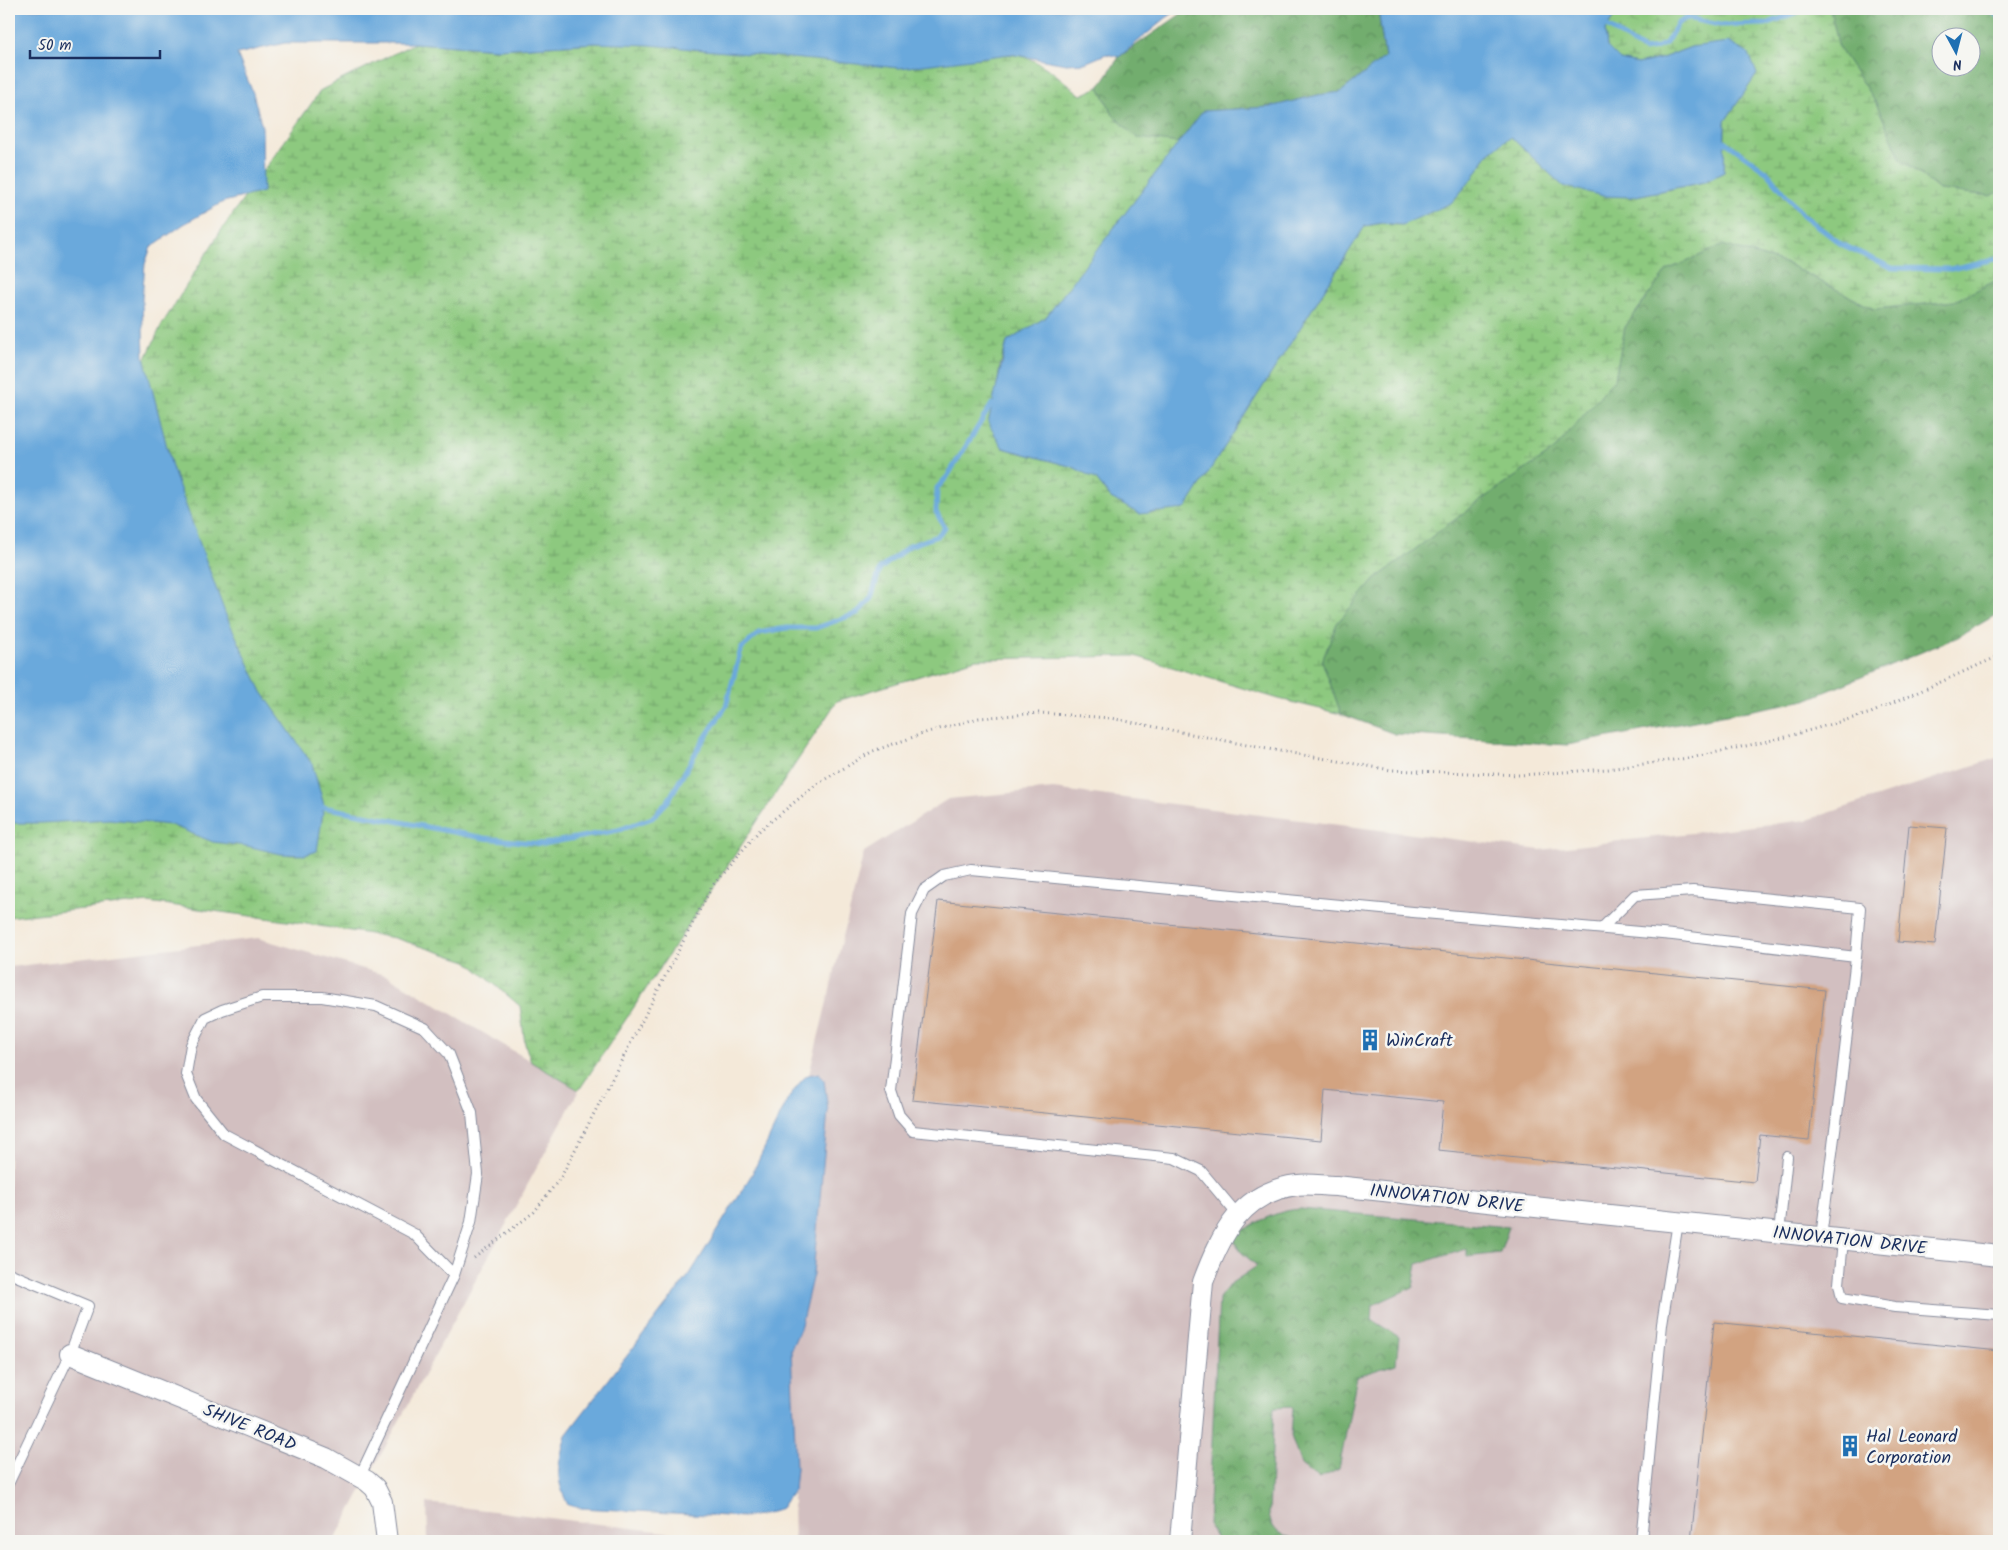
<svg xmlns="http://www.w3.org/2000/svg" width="2008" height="1550" viewBox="0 0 2008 1550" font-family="Kalam,sans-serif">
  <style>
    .industrial { fill: #d2bfc0 }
    .forest { fill: url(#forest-crowns); stroke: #466e66; fill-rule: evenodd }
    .wetland { fill: url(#wetland-marsh); stroke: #547c6e }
    .water { fill: #6aa9dc; stroke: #426c9d }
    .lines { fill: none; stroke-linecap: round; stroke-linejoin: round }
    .stream { stroke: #6aa9dc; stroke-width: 5 }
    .building { fill: #d2a381 }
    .service-casing { stroke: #888c9c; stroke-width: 12 }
    .minor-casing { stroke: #888c9c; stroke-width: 22 }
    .path { stroke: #888c9c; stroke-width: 3; stroke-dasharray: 1 4; stroke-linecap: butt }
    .service { stroke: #fff; stroke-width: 10 }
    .minor { stroke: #fff; stroke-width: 20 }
    .labels { text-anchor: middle; stroke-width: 5; stroke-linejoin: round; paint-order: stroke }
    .poi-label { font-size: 18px; fill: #1b2f5e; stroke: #f6f6f2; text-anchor: start }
    .street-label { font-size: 18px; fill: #1b2f5e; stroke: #f6f6f2 }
  </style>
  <defs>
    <pattern id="forest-crowns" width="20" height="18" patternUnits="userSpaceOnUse" patternTransform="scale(1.25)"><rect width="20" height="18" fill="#72ad6e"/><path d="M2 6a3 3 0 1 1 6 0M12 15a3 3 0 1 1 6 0" fill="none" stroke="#5d8d5e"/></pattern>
    <pattern id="wetland-marsh" width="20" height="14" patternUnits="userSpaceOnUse" patternTransform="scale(1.25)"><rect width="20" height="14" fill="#8dc97f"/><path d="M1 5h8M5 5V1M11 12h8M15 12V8" fill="none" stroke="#72a46b"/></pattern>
  </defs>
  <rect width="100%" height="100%" fill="#f6f6f2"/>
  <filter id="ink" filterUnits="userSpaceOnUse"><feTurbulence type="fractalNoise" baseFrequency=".02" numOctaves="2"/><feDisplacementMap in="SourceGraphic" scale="10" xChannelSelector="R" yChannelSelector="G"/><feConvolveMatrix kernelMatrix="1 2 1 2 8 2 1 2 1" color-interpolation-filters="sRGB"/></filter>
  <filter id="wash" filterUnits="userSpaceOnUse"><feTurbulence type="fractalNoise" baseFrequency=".0096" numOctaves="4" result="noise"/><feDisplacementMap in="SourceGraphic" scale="20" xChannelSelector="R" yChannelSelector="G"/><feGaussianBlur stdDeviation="1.12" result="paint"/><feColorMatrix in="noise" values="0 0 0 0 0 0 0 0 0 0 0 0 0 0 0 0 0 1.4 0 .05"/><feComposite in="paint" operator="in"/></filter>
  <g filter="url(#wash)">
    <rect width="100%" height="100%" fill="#f4e9d9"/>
    <path class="industrial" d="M 1999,757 L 1999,1541 L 794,1541 L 785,1199 L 804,1095 L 864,852 L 948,799 L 1053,789 L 1540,850 L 1807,820 Z
      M 258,938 L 388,976 L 579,1090 L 334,1541 L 9,1541 L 9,967 Z
      M 427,1503 L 739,1541 L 428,1541 Z"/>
    <path class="forest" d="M 1188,9 L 1378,9 L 1385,57 L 1341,92 L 1318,95 L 1270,107 L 1204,111 L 1179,143 L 1137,139 L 1113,115 L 1099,87 L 1119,57 Z
      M 1830,9 L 1999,9 L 1999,192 L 1991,196 L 1939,190 L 1901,159 L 1876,103 L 1839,48 ZM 1940,38 L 1970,38 L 1970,68 L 1940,68 Z
      M 1723,245 L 1788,264 L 1874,309 L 1954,301 L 1999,279 L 1999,613 L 1958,637 L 1806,700 L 1567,745 L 1395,734 L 1341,714 L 1322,661 L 1337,623 L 1375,579 L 1481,500 L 1554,450 L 1615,378 L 1625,327 L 1667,270 Z
      M 1301,1209 L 1509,1227 L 1500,1253 L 1467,1257 L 1467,1249 L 1417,1264 L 1413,1287 L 1373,1305 L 1372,1320 L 1399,1337 L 1396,1364 L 1357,1376 L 1339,1469 L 1319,1479 L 1301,1465 L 1291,1436 L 1293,1407 L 1274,1408 L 1269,1514 C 1273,1536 1285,1536 1305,1541 L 1218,1541 L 1208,1524 L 1219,1298 L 1230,1284 L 1257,1266 L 1240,1251 L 1232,1237 C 1254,1224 1275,1210 1301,1209 Z"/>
    <path class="wetland" d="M 1620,9 L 1830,9 L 1839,48 L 1876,103 L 1901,159 L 1939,190 L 1991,196 L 1999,192 L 1999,279 L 1954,301 L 1874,309 L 1788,264 L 1723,245 L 1667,270 L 1625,327 L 1615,378 L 1554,450 L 1481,500 L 1375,579 L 1337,623 L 1322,661 L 1341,714 L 1279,699 L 1135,656 L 976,659 L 837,701 L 579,1090 L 531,1062 L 525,1044 L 520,1006 L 467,961 L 395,938 L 294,922 L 148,902 L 9,917 L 9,391 L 128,397 L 161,326 L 220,232 L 321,90 L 415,43 L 498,49 L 627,41 L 707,50 L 859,48 L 1016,55 C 1041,59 1062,80 1081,95 L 1099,87 L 1113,115 L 1137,138 L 1179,143 L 1046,317 L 1007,342 L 1000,366 L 997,386 L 1003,448 L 1073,467 L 1096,479 L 1111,498 L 1185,509 L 1365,226 L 1382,223 L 1402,225 L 1473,178 L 1486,156 L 1504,141 L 1511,137 L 1563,186 L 1631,197 L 1704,182 L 1724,172 L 1725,121 L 1757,74 L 1691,47 L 1660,59 L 1637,64 L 1620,60 L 1607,47 L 1605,30 Z"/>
    <path class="water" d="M 9,9 L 1180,9 L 1166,18 L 1119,57 L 1106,54 L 1085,63 L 1066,64 L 1010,54 L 900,68 L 650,45 L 595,43 L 498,49 L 415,43 L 285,43 L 237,54 L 253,93 L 262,127 L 263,192 L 223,202 L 184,224 L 151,247 L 145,264 L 142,299 L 144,357 L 172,467 L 225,613 L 262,692 L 312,764 L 324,805 L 317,851 L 305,855 L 281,854 L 247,846 L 213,842 L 171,825 L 109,819 L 42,823 L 9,823 Z
      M 1378,9 L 1620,9 L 1605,30 L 1607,47 L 1620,60 L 1637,64 L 1660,59 L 1691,47 L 1728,42 L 1749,54 L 1757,74 L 1725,121 L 1724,172 L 1704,182 L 1631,197 L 1603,196 L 1563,186 L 1511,137 L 1504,141 L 1486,156 L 1473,178 L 1451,203 L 1402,225 L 1382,223 L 1365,226 L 1185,509 L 1139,514 L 1111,498 L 1096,479 L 1073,467 L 1003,448 L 988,423 L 1007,342 L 1046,317 L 1203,111 L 1270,107 L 1318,95 L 1341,92 L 1385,57 Z
      M 819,1073 L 824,1080 L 828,1111 L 813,1274 L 800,1329 L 791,1349 L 796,1468 L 794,1489 L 781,1508 L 767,1514 L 745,1517 L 581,1508 L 568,1505 C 554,1476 558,1465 566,1435 L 690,1274 L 752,1174 L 788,1099 L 802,1080 L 808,1075 Z"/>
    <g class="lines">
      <path class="stream" d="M 1987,9 L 1999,16
        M 1608,27 L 1644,50 L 1656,48 L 1666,43 L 1678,23 L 1687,18 L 1720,25 L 1766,24 L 1806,9
        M 1724,141 L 1766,171 L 1803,215 L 1841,244 L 1892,268 L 1951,269 L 1999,258
        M 323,807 L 484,838 L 543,844 L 618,830 L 652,818 L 668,801 L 699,747 L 726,706 L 741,649 L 759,633 L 786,628 L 816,628 L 858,613 L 871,598 L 880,569 L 909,546 L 937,536 L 945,528 L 936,512 L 937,488 L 947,477 L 992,404"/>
    </g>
    <g id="blocks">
      <path class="building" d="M 1909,825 L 1947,828 L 1935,945 L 1898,942 Z
        M 938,901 L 1825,990 L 1809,1140 L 1760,1135 L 1755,1182 L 1438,1150 L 1443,1102 L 1325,1090 L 1321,1140 L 912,1100 Z
        M 1714,1322 L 1999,1351 L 1999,1541 L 1691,1541 Z"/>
    </g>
  </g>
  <g filter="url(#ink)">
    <use href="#blocks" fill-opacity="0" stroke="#888c9c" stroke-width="1"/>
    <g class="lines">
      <g class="service-casing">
        <path id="service" d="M 1602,928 L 1635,895 L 1693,891 L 1860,908 L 1856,957
          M 1237,1214 L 1201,1171 L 1174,1158 L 913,1131 L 899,1115 L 891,1091 L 912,914 L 924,890 L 944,876 L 971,870 L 1413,912 L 1673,935 L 1856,957 L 1840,1092 L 1821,1237
          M 1779,1233 L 1787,1157
          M 1843,1240 L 1839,1284 L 1842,1298 L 1895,1307 L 1999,1315
          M 9,1273 L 88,1306 L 70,1354 L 9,1482
          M 360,1476 L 454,1275 L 471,1222 L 478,1174 L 472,1113 L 449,1054 L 425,1028 L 376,1006 L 322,997 L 262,997 L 222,1010 L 205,1018 L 191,1045 L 186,1074 L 196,1099 L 224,1134 L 414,1234 L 454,1275
          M 1641,1541 L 1662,1324 L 1678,1222"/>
      </g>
      <g class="minor-casing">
        <path id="minor" d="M 70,1354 L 326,1458 L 367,1481 L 375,1488 L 382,1502 L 387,1541
          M 1180,1541 L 1203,1282 C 1221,1234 1241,1192 1297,1185 C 1309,1183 1323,1186 1336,1186 L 1999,1256"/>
      </g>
      <path class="path" d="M 474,1258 L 534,1212 L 561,1177 L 712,886 L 759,831 L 817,784 L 873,751 L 928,732 L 979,718 L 1039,713 L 1110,718 L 1262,748 L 1391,770 L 1521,775 L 1608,769 L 1695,757 L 1782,738 L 1871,713 L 1999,656"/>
      <use href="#service" class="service"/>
      <use href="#minor" class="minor"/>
    </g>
  </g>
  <defs>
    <g id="building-bare" transform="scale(1.725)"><path d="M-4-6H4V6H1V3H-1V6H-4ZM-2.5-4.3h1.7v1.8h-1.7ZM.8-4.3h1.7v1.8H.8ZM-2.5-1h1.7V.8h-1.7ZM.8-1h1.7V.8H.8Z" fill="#1f6fb2" stroke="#f6f6f2" stroke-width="2.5" paint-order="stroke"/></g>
  </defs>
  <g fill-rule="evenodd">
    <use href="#building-bare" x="1370" y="1040"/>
    <use href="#building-bare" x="1850" y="1446"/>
  </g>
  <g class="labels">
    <g class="poi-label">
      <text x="1386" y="1046">WinCraft</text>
      <text x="1866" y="1442">Hal Leonard<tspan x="1866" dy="21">Corporation</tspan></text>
    </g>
    <g class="street-label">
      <text transform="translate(1447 1198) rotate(6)" y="6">INNOVATION DRIVE</text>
      <text transform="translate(1850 1240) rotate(6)" y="6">INNOVATION DRIVE</text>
      <text transform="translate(250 1427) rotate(22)" y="6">SHIVE ROAD</text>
    </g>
  </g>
  <rect width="2008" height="1550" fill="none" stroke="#f6f6f2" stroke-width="30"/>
  <g transform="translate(1956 52) rotate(173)"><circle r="24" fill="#f6f6f2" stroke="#9ea6b7"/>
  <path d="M0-4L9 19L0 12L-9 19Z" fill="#1f6fb2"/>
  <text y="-8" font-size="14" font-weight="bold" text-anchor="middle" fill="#1b2f5e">N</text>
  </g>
  <path d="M30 50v8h130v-8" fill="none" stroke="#1b2f5e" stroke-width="2.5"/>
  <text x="38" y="50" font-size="15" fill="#1b2f5e" stroke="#f6f6f2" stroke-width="4" paint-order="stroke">50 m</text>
</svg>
